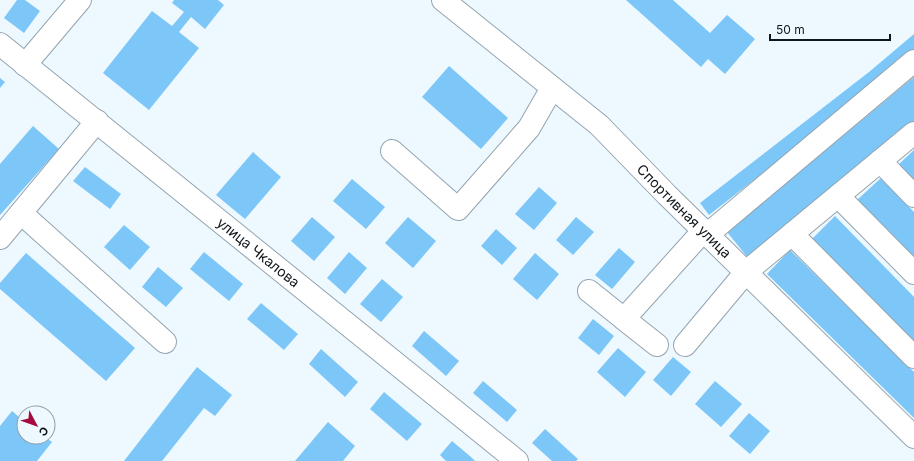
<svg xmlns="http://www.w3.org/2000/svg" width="914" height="461" viewBox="0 0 914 461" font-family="Inter,sans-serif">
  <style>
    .building { fill: #7cc7f8 }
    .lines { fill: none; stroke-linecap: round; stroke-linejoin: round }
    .minor-casing { stroke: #94a4af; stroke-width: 24 }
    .minor { stroke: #fff; stroke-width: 22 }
    .labels { text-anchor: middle; stroke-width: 3; stroke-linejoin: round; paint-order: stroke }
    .street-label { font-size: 14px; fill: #10161a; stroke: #eef8ff }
  </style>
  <rect width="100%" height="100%" fill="#eef8ff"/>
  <path class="building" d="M 17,0 L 25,0 L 40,11 L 24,33 L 4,18 Z
    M 174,0 L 218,0 L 224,5 L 205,29 L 191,17 L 179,32 L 199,48 L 149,110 L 103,73 L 152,11 L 172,26 L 184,12 L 172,3 Z
    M 626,0 L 673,0 L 710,33 L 727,15 L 755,39 L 725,74 L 708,59 L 701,67 Z
    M 914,34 L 914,53 L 878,83 L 709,215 L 700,203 L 869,72 Z
    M 449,66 L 508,118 L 481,149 L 422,97 Z
    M 914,77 L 914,122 L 749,259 L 727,232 Z
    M 0,78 L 5,82 L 0,88 Z
    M 33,126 L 59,149 L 0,215 L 0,164 Z
    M 914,150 L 914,182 L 898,165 Z
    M 253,152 L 281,177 L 245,219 L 216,195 Z
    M 85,167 L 121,194 L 110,209 L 73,181 Z
    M 881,178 L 914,212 L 914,259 L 857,200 Z
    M 352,179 L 385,207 L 366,229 L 333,201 Z
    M 539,187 L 557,203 L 534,230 L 515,214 Z
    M 835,216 L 914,297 L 914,346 L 811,240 Z
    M 312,217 L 335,237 L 314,261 L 291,241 Z
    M 408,217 L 436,241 L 413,268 L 385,243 Z
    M 576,217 L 594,232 L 573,255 L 556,240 Z
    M 124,225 L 150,247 L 130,270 L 104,247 Z
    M 496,229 L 517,248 L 502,265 L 481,246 Z
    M 619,248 L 635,262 L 612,289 L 595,275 Z
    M 790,250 L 914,372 L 914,418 L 767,274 Z
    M 204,252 L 243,284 L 229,301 L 190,269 Z
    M 349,252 L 367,268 L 345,294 L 327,278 Z
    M 26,253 L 135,348 L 106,381 L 0,289 L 0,283 Z
    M 535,253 L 559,274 L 537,300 L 513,279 Z
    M 158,267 L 183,288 L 166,307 L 142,287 Z
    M 382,279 L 403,297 L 381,322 L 360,304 Z
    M 261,303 L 298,334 L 284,350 L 247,319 Z
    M 593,319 L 614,336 L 599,355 L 578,338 Z
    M 424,331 L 459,361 L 446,376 L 412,346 Z
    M 618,348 L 646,372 L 625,397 L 597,372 Z
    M 321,349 L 358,382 L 345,397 L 309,364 Z
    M 673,357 L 691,372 L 671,396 L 653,380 Z
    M 197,367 L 232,395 L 215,416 L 204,408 L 162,461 L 124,461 Z
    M 483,381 L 517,410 L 507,422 L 473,393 Z
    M 715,381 L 742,404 L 721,427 L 695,404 Z
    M 384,392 L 422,424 L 407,441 L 370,409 Z
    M 12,411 L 24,421 L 24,437 L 45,437 L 52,442 L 37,461 L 0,461 L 0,426 Z
    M 749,413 L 770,431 L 750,454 L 729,436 Z
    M 328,422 L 355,446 L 343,461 L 295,461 Z
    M 545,429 L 578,459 L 576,461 L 552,461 L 532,443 Z
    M 452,441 L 471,457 L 475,461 L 446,461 L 440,455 Z"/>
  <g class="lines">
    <g class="minor-casing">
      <g id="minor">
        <path id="s1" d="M 443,0 L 599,125 L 667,195 L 914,437"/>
        <path id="s2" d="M 0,44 L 517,461"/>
        <path d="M 25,65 L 80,0"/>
        <path d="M 392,151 L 458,209 L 529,128 L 552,88"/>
        <path d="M 880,161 L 914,196"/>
        <path d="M 838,196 L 914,273"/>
        <path d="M 21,213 L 165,342"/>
        <path d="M 708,234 L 914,61"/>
        <path d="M 792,234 L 914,357"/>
        <path d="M 0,238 L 97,121"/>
        <path d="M 589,291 L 624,319"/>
        <path d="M 657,345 L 624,319 L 704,230"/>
        <path d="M 685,345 L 746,272 L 914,133"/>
      </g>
    </g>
    <use href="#minor" class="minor"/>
  </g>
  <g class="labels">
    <g class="street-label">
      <text dy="5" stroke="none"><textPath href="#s1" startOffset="321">Спортивная улица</textPath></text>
      <text dy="5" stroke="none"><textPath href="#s2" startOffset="332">улица Чкалова</textPath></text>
    </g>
  </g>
  <g transform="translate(36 425) rotate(131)"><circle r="19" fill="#eef8ff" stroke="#959ea3"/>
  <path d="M0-3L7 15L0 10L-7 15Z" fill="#a50b3d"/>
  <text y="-6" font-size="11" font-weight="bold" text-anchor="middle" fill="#10161a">С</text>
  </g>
  <path d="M770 34v6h120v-6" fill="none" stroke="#10161a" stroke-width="2"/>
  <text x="776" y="34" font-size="12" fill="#10161a" stroke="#eef8ff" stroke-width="3" paint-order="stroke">50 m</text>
</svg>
